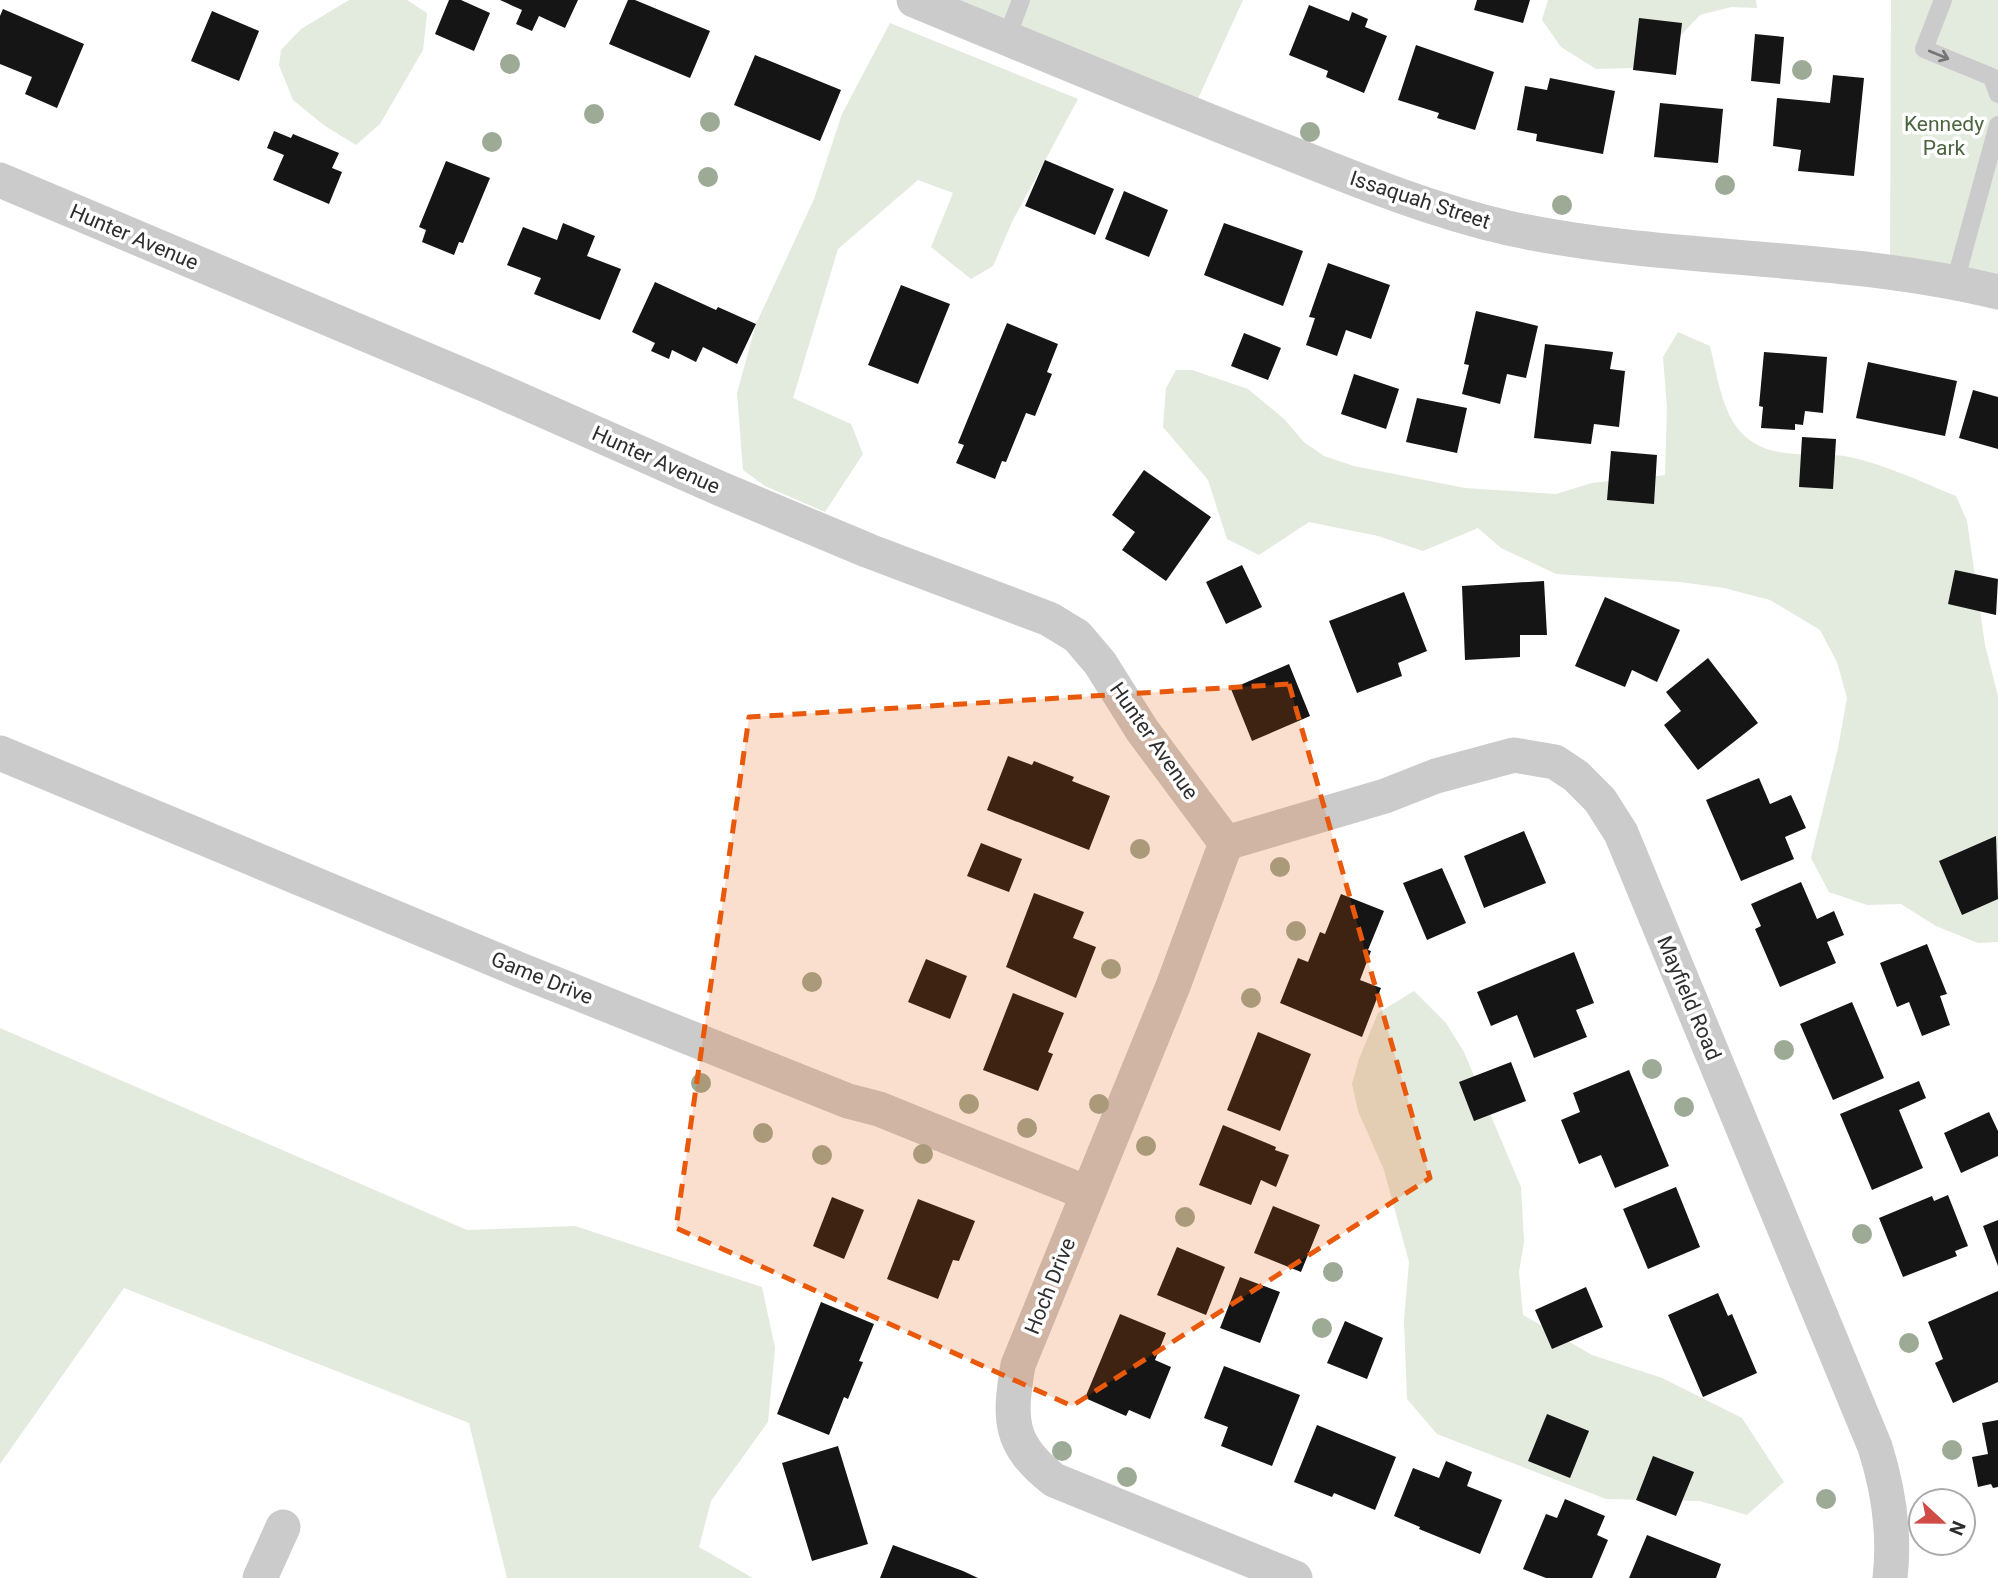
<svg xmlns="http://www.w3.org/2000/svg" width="1998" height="1578" viewBox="0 0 1998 1578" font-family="Roboto,sans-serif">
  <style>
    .green { fill: #e3eade }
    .building { fill: #151515 }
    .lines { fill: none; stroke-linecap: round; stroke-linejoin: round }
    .service { stroke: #cbcbcb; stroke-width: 18 }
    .minor { stroke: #cbcbcb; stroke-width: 35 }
    .tree { fill: #9daa96 }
    .oneway { stroke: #757575 }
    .marked { fill: #e8590c; fill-opacity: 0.2; stroke: #e8590c; stroke-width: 5; stroke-dasharray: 14 9; stroke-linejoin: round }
    .labels { text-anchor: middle; stroke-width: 7; stroke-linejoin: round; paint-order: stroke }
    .park-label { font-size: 21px; fill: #4d6441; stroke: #fff }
    .street-label { font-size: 21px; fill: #2e2e2e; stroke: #fff }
  </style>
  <rect width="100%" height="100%" fill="#fff"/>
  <path class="green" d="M 349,0 L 407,0 L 427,13 L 423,50 L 380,124 L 356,145 L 325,126 L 293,100 L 279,65 L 281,50 L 301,29 Z
    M 934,0 L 1243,0 L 1191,114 Z
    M 1548,0 L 1756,0 L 1757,8 L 1731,7 L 1700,15 L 1665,52 L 1632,68 L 1596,69 L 1561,47 L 1542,20 Z
    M 1891,0 L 1998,0 L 1998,292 L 1890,273 Z
    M 890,23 L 1078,99 L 1012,222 L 993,266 L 971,279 L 931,247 L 953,193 L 918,180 L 838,249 L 793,398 L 851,424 L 863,454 L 825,512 L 765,486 L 743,470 L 737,393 L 756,324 L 814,199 L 842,114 Z
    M 1678,332 L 1710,346 C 1722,395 1725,446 1786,453 C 1807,456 1829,453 1850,457 C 1886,465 1922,482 1956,496 L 1967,521 L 1985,645 L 1998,696 L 1998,942 L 1978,943 L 1936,926 L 1901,904 L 1867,905 L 1829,892 L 1811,858 L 1838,748 L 1847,698 L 1837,662 L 1820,630 L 1770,600 L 1724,588 L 1680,582 L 1556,574 L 1501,548 L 1478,528 L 1423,551 L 1378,536 L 1309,522 L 1259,555 L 1227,539 L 1208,480 L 1163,427 L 1166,388 L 1176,370 L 1192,370 L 1248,389 L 1284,419 L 1304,442 L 1324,456 L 1354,466 L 1465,488 L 1556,494 L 1592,483 L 1665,475 L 1667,407 L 1663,357 Z
    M 1414,991 L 1446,1023 L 1464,1052 L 1521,1187 L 1524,1242 L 1519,1272 L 1523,1315 L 1592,1355 L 1662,1378 L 1742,1418 L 1784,1482 L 1747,1515 L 1700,1501 L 1606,1499 L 1437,1434 L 1407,1399 L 1404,1320 L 1409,1262 L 1384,1170 L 1358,1111 L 1352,1084 L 1359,1059 L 1378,1013 Z
    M 0,1028 L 467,1230 L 575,1226 L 762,1287 L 775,1348 L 768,1422 L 711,1501 L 699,1547 L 753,1578 L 507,1578 L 469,1423 L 124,1288 L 0,1464 Z"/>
  <path class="building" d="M 449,0 L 461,0 L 490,13 L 474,51 L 435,34 Z
    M 500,0 L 578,0 L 565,28 L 539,16 L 532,31 L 516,24 L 522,10 Z
    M 628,0 L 635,0 L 710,31 L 690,78 L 609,44 Z
    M 1477,0 L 1530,0 L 1523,23 L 1474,10 Z
    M 1309,5 L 1349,21 L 1352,12 L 1368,19 L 1365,27 L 1387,36 L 1364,93 L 1326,77 L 1328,71 L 1289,55 Z
    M 3,9 L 84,44 L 57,108 L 25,94 L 32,77 L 0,64 L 0,16 Z
    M 212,11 L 259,31 L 239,81 L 191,61 Z
    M 1639,18 L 1682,23 L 1676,75 L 1633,70 Z
    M 1755,34 L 1784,37 L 1780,84 L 1751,81 Z
    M 1416,45 L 1494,72 L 1475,130 L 1437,118 L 1439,113 L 1398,100 Z
    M 755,55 L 841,90 L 820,141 L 734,105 Z
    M 1833,75 L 1864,78 L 1854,176 L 1798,171 L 1801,150 L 1773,146 L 1777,98 L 1830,103 Z
    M 1550,78 L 1615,91 L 1603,154 L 1536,141 L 1537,134 L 1517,130 L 1525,86 L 1547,90 Z
    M 1660,103 L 1723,109 L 1718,163 L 1654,157 Z
    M 274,131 L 291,138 L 293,134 L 339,153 L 332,168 L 342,172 L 329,204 L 273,180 L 284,155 L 267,148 Z
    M 1045,160 L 1114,189 L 1095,235 L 1025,206 Z
    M 446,161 L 490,178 L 463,243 L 459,242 L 454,255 L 422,242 L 426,230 L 419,227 Z
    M 1124,191 L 1168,210 L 1149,257 L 1105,239 Z
    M 563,223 L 595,236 L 587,256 L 621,269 L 600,320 L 534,294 L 541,278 L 507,265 L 523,227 L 557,240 Z
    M 1224,223 L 1303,251 L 1283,306 L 1204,275 Z
    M 1328,263 L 1390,285 L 1371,339 L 1346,330 L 1337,356 L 1306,345 L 1315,318 L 1309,317 Z
    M 655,282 L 716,310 L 718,307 L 756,324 L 737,364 L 703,347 L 696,362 L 672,350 L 669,359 L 651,351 L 655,343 L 632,332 Z
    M 901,285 L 950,304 L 918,384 L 868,365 Z
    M 1476,311 L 1538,326 L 1526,378 L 1507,374 L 1500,404 L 1462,394 L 1469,365 L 1464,364 Z
    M 1007,323 L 1058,344 L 1047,372 L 1052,374 L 1035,416 L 1026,413 L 1006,462 L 1002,461 L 995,479 L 956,463 L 964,445 L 958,443 Z
    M 1244,333 L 1281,348 L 1268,380 L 1231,366 Z
    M 1545,344 L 1613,352 L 1610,369 L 1625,371 L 1619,427 L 1594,424 L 1591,444 L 1534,438 Z
    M 1764,352 L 1827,357 L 1823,413 L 1805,411 L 1803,425 L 1795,424 L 1795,430 L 1761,428 L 1763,407 L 1759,406 Z
    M 1868,362 L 1957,381 L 1945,436 L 1856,418 Z
    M 1354,374 L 1399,389 L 1386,429 L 1341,414 Z
    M 1973,390 L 1998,397 L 1998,449 L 1959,438 Z
    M 1417,398 L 1467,408 L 1457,453 L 1406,442 Z
    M 1802,437 L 1836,439 L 1833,489 L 1799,487 Z
    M 1611,451 L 1657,455 L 1654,504 L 1607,500 Z
    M 1144,470 L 1211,517 L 1166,581 L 1122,550 L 1135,532 L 1112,515 Z
    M 1242,565 L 1262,607 L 1226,624 L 1206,582 Z
    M 1955,570 L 1998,579 L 1996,615 L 1948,604 Z
    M 1544,581 L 1547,635 L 1520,635 L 1520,657 L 1465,660 L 1462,586 Z
    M 1404,592 L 1427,651 L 1398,663 L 1402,676 L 1357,693 L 1329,621 Z
    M 1605,597 L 1680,630 L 1657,682 L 1632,670 L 1625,687 L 1575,666 Z
    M 1708,658 L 1758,723 L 1698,770 L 1664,725 L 1681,711 L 1666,692 Z
    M 1289,664 L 1310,716 L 1252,741 L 1231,689 Z
    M 1008,756 L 1032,765 L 1034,761 L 1074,777 L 1072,781 L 1110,796 L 1089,850 L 987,810 Z
    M 1759,778 L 1770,804 L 1791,795 L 1806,828 L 1785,837 L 1794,859 L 1741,881 L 1706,800 Z
    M 1524,831 L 1546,883 L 1484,908 L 1464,856 Z
    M 1996,836 L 1998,899 L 1962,915 L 1939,861 Z
    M 981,843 L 1022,859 L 1009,892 L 967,876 Z
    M 1442,868 L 1466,923 L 1427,940 L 1403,883 Z
    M 1801,882 L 1817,919 L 1834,911 L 1844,935 L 1827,942 L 1836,963 L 1780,987 L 1755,929 L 1761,926 L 1751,904 Z
    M 1034,893 L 1084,912 L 1073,938 L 1096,947 L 1076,998 L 1006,967 Z
    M 1341,894 L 1384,911 L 1368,950 L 1371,951 L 1360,980 L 1381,988 L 1362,1037 L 1280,1003 L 1298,958 L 1308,962 L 1320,932 L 1325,934 Z
    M 1927,944 L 1947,994 L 1940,996 L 1950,1025 L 1922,1036 L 1909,1002 L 1897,1007 L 1880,963 Z
    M 1574,952 L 1594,1003 L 1576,1010 L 1587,1037 L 1534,1058 L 1517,1015 L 1491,1026 L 1477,992 Z
    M 926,959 L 967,976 L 950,1019 L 908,1002 Z
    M 1013,993 L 1064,1013 L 1048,1052 L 1053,1054 L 1038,1091 L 983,1070 Z
    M 1852,1002 L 1884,1078 L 1833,1100 L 1800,1024 Z
    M 1258,1032 L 1311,1054 L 1280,1131 L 1227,1110 Z
    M 1511,1062 L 1526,1101 L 1474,1121 L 1459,1082 Z
    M 1629,1070 L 1669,1166 L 1615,1188 L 1601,1155 L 1579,1164 L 1561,1120 L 1580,1112 L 1573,1093 Z
    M 1919,1081 L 1926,1098 L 1899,1110 L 1923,1168 L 1872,1190 L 1840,1114 Z
    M 1989,1112 L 1998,1131 L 1998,1156 L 1961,1173 L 1944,1133 Z
    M 1223,1125 L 1276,1147 L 1275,1150 L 1289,1155 L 1276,1187 L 1261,1180 L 1251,1205 L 1199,1185 Z
    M 1676,1187 L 1700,1247 L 1648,1269 L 1623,1209 Z
    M 1948,1195 L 1968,1246 L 1955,1251 L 1957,1256 L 1903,1277 L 1879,1218 L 1932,1196 L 1934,1201 Z
    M 832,1197 L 864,1210 L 844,1259 L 813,1246 Z
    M 918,1199 L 975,1221 L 959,1261 L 953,1260 L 938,1299 L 887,1279 Z
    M 1273,1206 L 1320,1225 L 1301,1272 L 1254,1253 Z
    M 1998,1220 L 1998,1266 L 1983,1226 Z
    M 1177,1247 L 1225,1267 L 1206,1315 L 1157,1295 Z
    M 1240,1277 L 1280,1292 L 1260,1343 L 1220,1328 Z
    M 1586,1287 L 1603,1327 L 1552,1349 L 1535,1310 Z
    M 1998,1291 L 1998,1382 L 1953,1403 L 1935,1363 L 1943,1359 L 1928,1322 Z
    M 1718,1293 L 1728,1316 L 1732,1314 L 1757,1373 L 1703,1397 L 1668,1315 Z
    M 821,1302 L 874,1324 L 859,1361 L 863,1362 L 848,1399 L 844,1397 L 829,1435 L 777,1414 Z
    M 1120,1314 L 1166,1333 L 1155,1360 L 1171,1367 L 1150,1419 L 1129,1410 L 1126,1416 L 1085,1398 Z
    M 1345,1321 L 1383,1338 L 1367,1379 L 1327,1363 Z
    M 1224,1366 L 1300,1395 L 1272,1466 L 1221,1446 L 1228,1427 L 1204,1418 Z
    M 1547,1414 L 1589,1431 L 1570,1478 L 1528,1461 Z
    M 1998,1420 L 1998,1487 L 1993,1488 L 1991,1484 L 1978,1487 L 1972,1457 L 1988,1454 L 1982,1423 Z
    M 1317,1425 L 1396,1457 L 1375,1510 L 1334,1493 L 1332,1497 L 1294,1482 Z
    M 838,1446 L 868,1544 L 812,1561 L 782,1463 Z
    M 1653,1456 L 1694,1472 L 1676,1516 L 1636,1500 Z
    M 1446,1461 L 1472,1472 L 1467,1486 L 1502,1500 L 1480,1554 L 1419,1529 L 1420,1527 L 1394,1516 L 1413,1468 L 1439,1478 Z
    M 1565,1499 L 1605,1516 L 1597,1535 L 1608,1540 L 1592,1578 L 1546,1578 L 1523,1569 L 1546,1514 L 1557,1518 Z
    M 1647,1535 L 1721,1564 L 1716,1578 L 1629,1578 Z
    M 893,1545 L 963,1571 L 978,1578 L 880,1578 Z"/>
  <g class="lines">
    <path class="service" d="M 1943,0 L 1924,49 L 1992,77 L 1998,94
      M 1007,37 L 1021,0
      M 1955,282 L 1998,125"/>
    <path class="minor" d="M 914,0 C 1033,49 1152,99 1272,146 C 1350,177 1426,209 1508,228 C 1669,263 1838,253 1998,292
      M 0,180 L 486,385 L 721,489 L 869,551 L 1049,619 L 1077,636 L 1100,663 L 1142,730 L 1226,843
      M 0,753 L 520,970 L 848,1101 L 879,1109 L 1087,1193
      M 1226,843 L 1385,796 L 1436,776 L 1514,755 L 1555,762 L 1576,776 L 1600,800 L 1621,833 L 1875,1447 C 1888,1488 1895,1535 1890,1578
      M 1226,843 L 1173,986 L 1018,1365 C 1009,1419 1008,1444 1054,1480 L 1295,1578
      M 260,1578 L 283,1527"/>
  </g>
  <g class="tree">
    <circle cx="510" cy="64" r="10"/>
    <circle cx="1802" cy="70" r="10"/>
    <circle cx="594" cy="114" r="10"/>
    <circle cx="710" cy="122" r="10"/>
    <circle cx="1310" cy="132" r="10"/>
    <circle cx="492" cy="142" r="10"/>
    <circle cx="708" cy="177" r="10"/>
    <circle cx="1725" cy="185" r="10"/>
    <circle cx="1562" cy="205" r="10"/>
    <circle cx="1140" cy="849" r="10"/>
    <circle cx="1280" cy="867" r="10"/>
    <circle cx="1296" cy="931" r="10"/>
    <circle cx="1111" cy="969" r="10"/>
    <circle cx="812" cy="982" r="10"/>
    <circle cx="1251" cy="998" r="10"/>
    <circle cx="1784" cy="1050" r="10"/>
    <circle cx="1652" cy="1069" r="10"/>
    <circle cx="701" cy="1083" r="10"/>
    <circle cx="969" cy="1104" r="10"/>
    <circle cx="1099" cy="1104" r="10"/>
    <circle cx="1684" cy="1107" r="10"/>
    <circle cx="1027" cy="1128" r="10"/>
    <circle cx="763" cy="1133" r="10"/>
    <circle cx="1146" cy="1146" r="10"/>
    <circle cx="923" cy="1154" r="10"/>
    <circle cx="822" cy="1155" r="10"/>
    <circle cx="1185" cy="1217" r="10"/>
    <circle cx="1862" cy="1234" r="10"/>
    <circle cx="1333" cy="1272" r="10"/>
    <circle cx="1322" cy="1328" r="10"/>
    <circle cx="1909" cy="1343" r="10"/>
    <circle cx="1952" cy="1450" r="10"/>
    <circle cx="1062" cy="1451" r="10"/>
    <circle cx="1127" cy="1477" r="10"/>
    <circle cx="1826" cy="1499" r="10"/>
  </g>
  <defs><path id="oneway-shaft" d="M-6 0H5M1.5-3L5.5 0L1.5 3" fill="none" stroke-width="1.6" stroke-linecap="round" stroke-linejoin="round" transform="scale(1.75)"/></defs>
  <use class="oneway" href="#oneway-shaft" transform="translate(1939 55) rotate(22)"/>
  <path class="marked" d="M 1289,684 L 1430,1178 L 1072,1406 L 676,1228 L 749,717 Z"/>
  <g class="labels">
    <g class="park-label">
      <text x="1944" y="131">Kennedy<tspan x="1944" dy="24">Park</tspan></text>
    </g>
    <g class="street-label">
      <text transform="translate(1420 200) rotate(18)" y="7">Issaquah Street</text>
      <text transform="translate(134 237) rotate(23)" y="7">Hunter Avenue</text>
      <text transform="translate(656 460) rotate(24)" y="7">Hunter Avenue</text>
      <text transform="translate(1154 741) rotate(55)" y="7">Hunter Avenue</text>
      <text transform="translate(542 978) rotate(22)" y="7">Game Drive</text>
      <text transform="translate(1689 998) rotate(67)" y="7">Mayfield Road</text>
      <text transform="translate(1050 1286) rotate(-68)" y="7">Hoch Drive</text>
    </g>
  </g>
  <g transform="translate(1942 1522) rotate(112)"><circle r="33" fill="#ffffff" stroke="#ababab" stroke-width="2"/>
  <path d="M0-5L12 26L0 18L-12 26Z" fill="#cf4c47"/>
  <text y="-10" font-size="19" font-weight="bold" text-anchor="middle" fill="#2e2e2e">N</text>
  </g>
</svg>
